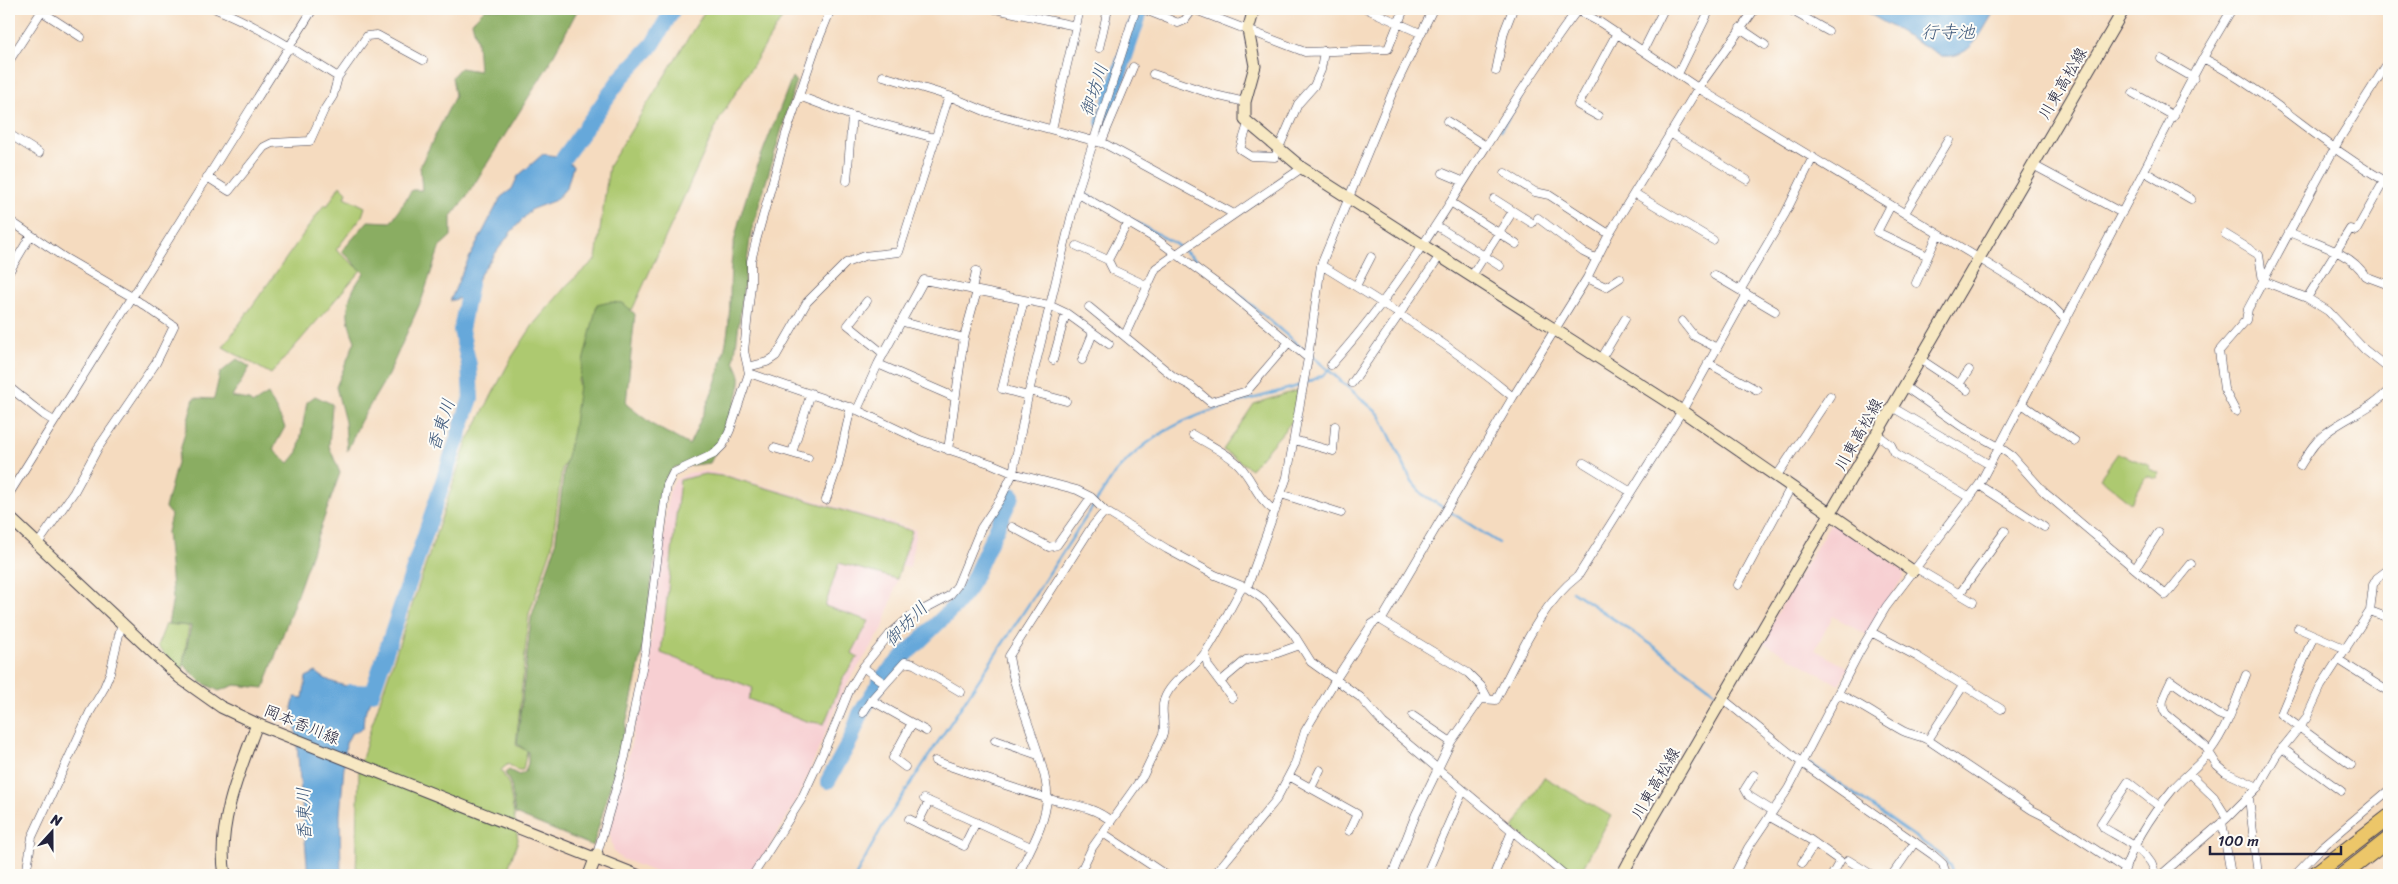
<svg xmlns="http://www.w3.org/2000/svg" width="2398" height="884" viewBox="0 0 2398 884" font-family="Sriracha,'Klee One',sans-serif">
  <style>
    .built { fill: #f7cfd2 }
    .green { fill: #adc96f; stroke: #687655 }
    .forest { fill: #8aad62; stroke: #56684e }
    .water { fill: #66a8da; stroke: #44658a }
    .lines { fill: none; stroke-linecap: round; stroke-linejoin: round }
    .stream { stroke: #66a8da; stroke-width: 2.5 }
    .river { stroke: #66a8da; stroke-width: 16 }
    .street-casing { stroke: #423e4f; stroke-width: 9 }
    .secondary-casing { stroke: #423e4f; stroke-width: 13 }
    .highway-casing { stroke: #423e4f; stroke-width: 17 }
    .street { stroke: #fff; stroke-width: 8 }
    .secondary { stroke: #f7e8c3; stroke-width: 11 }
    .highway { stroke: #ecc669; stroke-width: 15 }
    .labels { text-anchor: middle; stroke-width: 4; stroke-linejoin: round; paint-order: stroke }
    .street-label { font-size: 16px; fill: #22223b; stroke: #fdfcf7 }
    .water-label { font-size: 18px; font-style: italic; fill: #3d587b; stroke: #fdfcf7 }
  </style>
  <rect width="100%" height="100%" fill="#fdfcf7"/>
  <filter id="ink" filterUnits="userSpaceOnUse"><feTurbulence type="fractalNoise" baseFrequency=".02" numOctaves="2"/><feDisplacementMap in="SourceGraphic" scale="10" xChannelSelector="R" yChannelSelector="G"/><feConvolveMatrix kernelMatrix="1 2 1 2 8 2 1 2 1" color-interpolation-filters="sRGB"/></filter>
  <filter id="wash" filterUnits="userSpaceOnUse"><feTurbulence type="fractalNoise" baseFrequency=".0096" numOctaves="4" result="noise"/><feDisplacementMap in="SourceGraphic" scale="20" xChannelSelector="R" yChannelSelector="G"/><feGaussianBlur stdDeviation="1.12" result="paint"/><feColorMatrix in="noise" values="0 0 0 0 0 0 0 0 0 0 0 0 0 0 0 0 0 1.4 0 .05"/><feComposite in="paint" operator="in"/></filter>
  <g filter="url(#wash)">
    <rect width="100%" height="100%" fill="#f5dbbf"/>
    <path class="built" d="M 705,471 L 731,476 L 916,530 L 910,567 L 902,566 L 883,628 L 844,689 L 798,798 L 770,846 L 750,875 L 663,875 L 622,859 L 614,852 L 609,832 L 616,810 L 615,799 L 628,758 L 647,667 L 669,492 L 675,480 L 689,473 Z
      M 1836,523 L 1903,571 L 1904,576 L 1867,635 L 1833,616 L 1815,650 L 1848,668 L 1839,685 L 1761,641 L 1830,524 Z"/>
    <path class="green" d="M 706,9 L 783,9 L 781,20 L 720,118 L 633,308 L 578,380 L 582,439 L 562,468 L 552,547 L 529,614 L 516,745 L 527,751 L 523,770 L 517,770 L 508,764 L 501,770 L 509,785 L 518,840 L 506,875 L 356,875 L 359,770 L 371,727 L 467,442 L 512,357 L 533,325 L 568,284 L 596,259 L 609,166 Z
      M 340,185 L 347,192 L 345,197 L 365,207 L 362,216 L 336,250 L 361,270 L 271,374 L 223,347 L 324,205 L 328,205 Z
      M 1298,390 L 1295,418 L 1251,469 L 1223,450 L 1254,404 Z
      M 2118,453 L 2150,466 L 2149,469 L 2160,473 L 2157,479 L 2146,476 L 2131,503 L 2100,478 Z
      M 705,474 L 729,477 L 912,531 L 897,579 L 839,563 L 825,606 L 869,621 L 852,653 L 858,657 L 844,676 L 824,724 L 806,721 L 748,699 L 753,688 L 661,653 L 680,480 Z
      M 166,624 L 189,626 L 182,671 L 157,647 Z
      M 1544,777 L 1611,816 L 1579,875 L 1568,875 L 1513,828 Z"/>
    <path class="forest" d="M 485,9 L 578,9 L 548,66 L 465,199 L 451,216 L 451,236 L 440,246 L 422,299 L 388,375 L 360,422 L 347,451 L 345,422 L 336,387 L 355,341 C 343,314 346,296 364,273 L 342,251 L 368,221 L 391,222 L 412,190 L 422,190 L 420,166 L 455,96 L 452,77 L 460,68 L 479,71 L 477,42 L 472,22 Z
      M 792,77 L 796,82 L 751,232 L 734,361 C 736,366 739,371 740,376 C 743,391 718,448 710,463 L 675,467 L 666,477 L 642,653 L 618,760 L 593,846 L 515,814 L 511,785 L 505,773 L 509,770 L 519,775 L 525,772 L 528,763 L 528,752 L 517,744 L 531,618 L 555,547 L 564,469 L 573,431 L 581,370 L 597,305 L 610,302 L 623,303 L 635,314 L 626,404 L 653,425 L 689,445 C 708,405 726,363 729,318 C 731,293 729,268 734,242 C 746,185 772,132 792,77 Z
      M 237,359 L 250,367 L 232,397 L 249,400 L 252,404 L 268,394 L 285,427 L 273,449 L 289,463 L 298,452 L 307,402 L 315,396 L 332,404 L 329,446 L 340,473 L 264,688 L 235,685 L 219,691 L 201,682 L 183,664 L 191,626 L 168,624 L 173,599 L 167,532 L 171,515 L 165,508 L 194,398 L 214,399 L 220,373 Z"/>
    <path class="water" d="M 1861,9 L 1996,9 C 1981,31 1973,59 1942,56 Z
      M 543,154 L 556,156 L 573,166 L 567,187 L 556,200 L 532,209 L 511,232 L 481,273 L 466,304 L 460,298 L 450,301 L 464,268 L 501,197 L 512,189 L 518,176 Z
      M 316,672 C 333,687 352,685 372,693 L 373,697 L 364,715 L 363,728 L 351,734 L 346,743 L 340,815 L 341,875 L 308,875 L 295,721 L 292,708 L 295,697 L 303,698 L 306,677 Z"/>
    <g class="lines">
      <path class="stream" d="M 1501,130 L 1520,99
        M 1086,194 L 1174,243 L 1230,286 L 1306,352
        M 1311,355 L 1380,415 L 1412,482 L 1422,494 L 1499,543
        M 1306,383 L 1323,375 L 1333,367
        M 1572,591 L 1661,651 L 1716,693
        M 1810,763 L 1941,855 L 1950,866 L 1953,875
        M 856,875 L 882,827 L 1115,473 C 1170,411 1227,408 1301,385"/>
      <path class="river" d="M 1103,122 L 1141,9
        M 550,177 L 621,78 L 653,44 L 673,9
        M 351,692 L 372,693 L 471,398 L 469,365 L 461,330 L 470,284
        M 828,781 L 851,739 L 860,714 L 883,677 L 955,606 L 968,590 L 1012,495"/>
    </g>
  </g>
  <g filter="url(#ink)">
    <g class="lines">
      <g class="street-casing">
        <path id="street" d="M 216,9 C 259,26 298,52 338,77
          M 995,9 L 1076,26
          M 1143,9 L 1178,23 L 1185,20 L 1193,9
          M 1193,9 L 1305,52 L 1388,49 L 1404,9
          M 1367,9 L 1420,33
          M 1575,9 L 1601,23 L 1698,88 L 2026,287 L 2050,304 L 2065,319
          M 1789,9 L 1828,31
          M 41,11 L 81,37
          M 1740,28 L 1765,45
          M 1099,48 L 1108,9
          M 1643,51 L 1664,9
          M 2203,58 C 2270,92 2323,147 2389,183
          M 2161,59 L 2194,78
          M 9,61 L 43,9
          M 1496,71 L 1504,32 L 1513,9
          M 1153,74 L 1215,95 L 1245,102
          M 1678,74 L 1710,9
          M 883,76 L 949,96
          M 2133,93 L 2174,116
          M 799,96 L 852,116 L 935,138
          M 1598,116 L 1578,105 L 1617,33
          M 1447,121 L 1486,146
          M 1248,124 L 1240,149 L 1251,156 L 1275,157 L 1298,104 L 1314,86 L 1321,70 L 1324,51
          M 1052,129 L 1080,9
          M 1670,133 L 1747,180
          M 9,134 L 39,153
          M 1101,143 L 1133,67
          M 2033,165 L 2122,213
          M 2145,172 L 2191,199
          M 1443,173 L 1462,181
          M 1505,173 L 1535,192 L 1549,195 L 1609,234
          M 207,177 L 229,191 L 264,147 L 272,143 L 310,141 L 324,110 L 333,96 L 338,77 L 367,36 L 377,35 L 423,60
          M 847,181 L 852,116
          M 1077,193 L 1156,239 L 1231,294 L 1308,358
          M 1634,193 L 1713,240
          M 1494,199 L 1532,223
          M 1455,205 L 1516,244
          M 1891,205 L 1877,232 L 1928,256
          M 1905,213 L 1949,140
          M 1538,218 L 1583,252 L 1597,259
          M 9,220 L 65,258 L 132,297 L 174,326 L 156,363 L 98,448 L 74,492 L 37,545
          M 1440,228 L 1500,266
          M 2289,232 C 2313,243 2352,252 2365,276 L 2389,285
          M 2225,234 L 2259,255 L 2263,281
          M 1077,246 L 1108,260 L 1113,270 L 1148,286
          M 1108,260 L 1128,222
          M 1321,265 C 1388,306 1453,347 1513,397
          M 9,272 L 31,235
          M 1714,275 L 1775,311
          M 1471,277 L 1513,211
          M 1587,278 L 1606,287 L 1620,278
          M 2263,281 L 2340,138 L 2389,61
          M 1916,283 L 1938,234
          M 1356,286 L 1371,257
          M 1741,289 L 1785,214 L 1813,157
          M 972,290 L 976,271
          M 2307,298 L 2328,311 L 2365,350 L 2389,369
          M 1024,300 L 1002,389 L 1028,396
          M 867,301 L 848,325 L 884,354
          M 1089,307 L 1174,377 L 1191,386 L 1210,402 L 1247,391 L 1289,342
          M 1682,321 L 1694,336 L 1717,348
          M 903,322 L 964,338
          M 1125,335 L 1156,268 L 1302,168
          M 1601,359 L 1625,319
          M 1920,359 L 1967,390
          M 1053,360 L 1066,313
          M 1082,360 L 1093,333
          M 1708,363 L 1757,390
          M 878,364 L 954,397
          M 1331,365 C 1427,259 1492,124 1578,9
          M 748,367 L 767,362 L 776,356 L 807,302 L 846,263 L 864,256 L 899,252 L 949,96 L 987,112 L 1105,144 L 1234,214
          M 749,373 L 857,410 L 920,440 L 992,464 L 1013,473 L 1077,490 L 1091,497 L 1105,511 L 1167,549 L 1215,575 L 1247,588 L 1263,599 L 1294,635 L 1311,662 L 1360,697 L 1383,723 L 1565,875
          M 1352,383 L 1439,257
          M 1959,384 L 1969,370
          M 1904,386 L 1961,426 L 1999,447 L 2012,456 L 2045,493 L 2166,595 L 2191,564
          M 9,387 L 44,415 L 54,421
          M 1029,391 L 1066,401
          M 2022,404 L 2075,441
          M 1892,407 L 1990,465
          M 857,410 L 878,364 L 924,280 L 1049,305 L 1066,313 L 1109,344
          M 2236,412 L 2224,389 L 2219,351 L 2246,320 L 2248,309 L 2263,281 L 2307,298 L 2350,229 L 2356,231 L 2384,181
          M 1877,434 L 1891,445 L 1895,453 L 1970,498
          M 1193,435 C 1206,443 1229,454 1239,465 C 1253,480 1257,499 1275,511
          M 1294,440 L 1333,451 L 1335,426
          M 774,448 L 808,458
          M 948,450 L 964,338 L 977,291
          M 792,453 L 811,393
          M 1584,463 L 1631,492
          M 2300,466 C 2307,455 2314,442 2326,433 C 2346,417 2372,409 2389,390
          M 1776,477 L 1830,396
          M 1979,485 L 2044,527
          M 9,494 L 313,9
          M 1281,494 L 1341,513
          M 826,500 L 838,465 L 851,407
          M 1012,527 L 1049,547 L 1057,545 L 1091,497
          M 1916,568 L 1973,602
          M 2135,569 L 2158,533
          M 1738,585 L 1791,487
          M 1247,588 L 1287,477 L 1308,358 L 1321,265 L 1393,91 L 1433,9
          M 1960,593 L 2005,531
          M 2370,611 L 2389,618
          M 1379,619 L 1468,673 L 1481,686 L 1488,699
          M 2298,628 L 2346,649
          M 1871,632 L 1918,657 L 2001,709
          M 2314,635 L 2281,714 L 2351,765
          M 1205,653 L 1208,666 L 1232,698
          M 2339,660 L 2389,692
          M 863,667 L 885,684
          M 1220,682 L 1246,660 L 1272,655 L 1300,645
          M 1838,694 C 1861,704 1881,719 1903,731 C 1911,735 1920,735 1928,740 L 2032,810 L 2046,817 L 2125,869
          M 1723,699 L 1802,763 L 1933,855 L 1943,864 L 1946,875
          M 871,700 L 926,731
          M 863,713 L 871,700 L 905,662 L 914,664 L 961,692
          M 1413,716 L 1451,742
          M 2228,718 L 2218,714 L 2171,681 C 2166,693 2158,703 2166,714 L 2205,746 L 2217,765 L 2225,772 L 2258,787
          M 995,740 L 1038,755
          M 1928,740 L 1963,686
          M 2282,748 L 2341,791
          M 935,761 C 972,774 1009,787 1046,798 C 1070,805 1092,805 1111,821
          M 905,767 L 893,758 L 912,723
          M 2189,773 L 2214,797 L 2227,818
          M 1754,775 L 1745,789 L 1749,796 L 1773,811
          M 1289,776 L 1357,814 L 1349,831
          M 1311,788 L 1320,770
          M 2249,798 L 2258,875
          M 924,799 L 1031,847
          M 1770,817 L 1809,839 L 1840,861 L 1832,875
          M 909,819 L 964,846 L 976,822
          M 2222,822 L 2231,875
          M 918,823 L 929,801
          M 1103,833 L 1166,875
          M 597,854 L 625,757 L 645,653 L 667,485 L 673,473 L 714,454 L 723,445 L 730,430 L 749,373 L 744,351 L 751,285 L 751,261 L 756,241 L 786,134 L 816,46 L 831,9
          M 1848,860 L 1872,875
          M 1802,863 L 1815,843
          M 26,875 L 32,837 L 90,712 L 103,690 L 110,673 L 122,622
          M 753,875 L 801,800 L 833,731 L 850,689 L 863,667 L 890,634 L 911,616 L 949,596 L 957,586 L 981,528 L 1001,498 L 1013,473 L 1028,396 L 1077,193 L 1136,9
          M 1018,875 C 1029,851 1046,824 1047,797 C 1048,784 1043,771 1040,759 C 1030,725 1014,691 1009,656 L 1091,528 L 1105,511
          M 1079,875 L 1092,848 L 1143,776 L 1163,734 C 1166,722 1160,711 1164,700 C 1171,680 1193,670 1205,653 C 1219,632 1230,608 1243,586
          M 1214,875 L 1276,800 L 1295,764 L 1305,731 L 1336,679 L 1372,624 L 1384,616 L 1513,397 L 1587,278 L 1609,234 L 1698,88 L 1755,9
          M 1392,875 L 1416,814 L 1451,742 L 1481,699 L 1496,700 C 1519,657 1539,606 1578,576 L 1682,411 L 1747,294
          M 1426,875 L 1463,791
          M 1494,875 L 1512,831
          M 1734,875 L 1748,848 L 1788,789 L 1860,651 L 1886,607 L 1979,485 L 2203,58 L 2232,9
          M 1892,875 L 1915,842
          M 2123,875 C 2132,845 2153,813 2173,789 C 2184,776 2200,765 2210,751 C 2227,729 2236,700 2246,675
          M 2155,875 C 2153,852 2122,839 2104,828 L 2101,823 L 2128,782 L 2160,807
          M 2161,875 L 2227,818 L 2258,787 L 2276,756 L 2306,719 L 2321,686 L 2370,611 L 2373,585 L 2377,578 L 2389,569
          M 2295,875 L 2321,848 L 2389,790"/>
      </g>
      <g class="secondary-casing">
        <path id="secondary" d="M 1254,9 L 1248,30 L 1255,66 L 1245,102 L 1245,120 L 1302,168 L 1682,411 L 1913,571
          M 9,517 L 180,678 L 221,707 L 257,724 L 637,875
          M 225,875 C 216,825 240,770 257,724
          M 589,875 L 597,854
          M 1622,875 L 1646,830 C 1806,557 1964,282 2124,9"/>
      </g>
      <g class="highway-casing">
        <path id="highway" d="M 2314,875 L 2389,817
          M 2343,875 L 2389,839"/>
      </g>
      <use href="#street" class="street"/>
      <use href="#secondary" class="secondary"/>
      <use href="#highway" class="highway"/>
    </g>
  </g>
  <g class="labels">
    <g class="street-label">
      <text transform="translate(2062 83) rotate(-60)" y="6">川東高松線</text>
      <text transform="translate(1858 434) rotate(-61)" y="6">川東高松線</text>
      <text transform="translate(302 724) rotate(22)" y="6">岡本香川線</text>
      <text transform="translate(1655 783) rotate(-60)" y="6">川東高松線</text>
    </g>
    <g class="water-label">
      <text x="1948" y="38">行寺池</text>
      <text transform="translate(1094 90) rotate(-72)" y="6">御坊川</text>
      <text transform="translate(441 425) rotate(-72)" y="6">香東川</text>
      <text transform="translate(906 624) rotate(-46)" y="6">御坊川</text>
      <text transform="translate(304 814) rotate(-91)" y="6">香東川</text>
    </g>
  </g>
  <rect width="2398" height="884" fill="none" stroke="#fdfcf7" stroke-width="30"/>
  <g transform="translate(52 832) rotate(21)" stroke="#fdfcf7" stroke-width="4" paint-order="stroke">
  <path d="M0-4L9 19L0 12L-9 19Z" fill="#22223b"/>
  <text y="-8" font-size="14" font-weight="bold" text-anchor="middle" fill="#22223b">N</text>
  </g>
  <path d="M2210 846v8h131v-8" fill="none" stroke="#22223b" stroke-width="2.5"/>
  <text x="2218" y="846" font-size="15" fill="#22223b" stroke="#fdfcf7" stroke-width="4" paint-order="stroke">100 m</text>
</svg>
